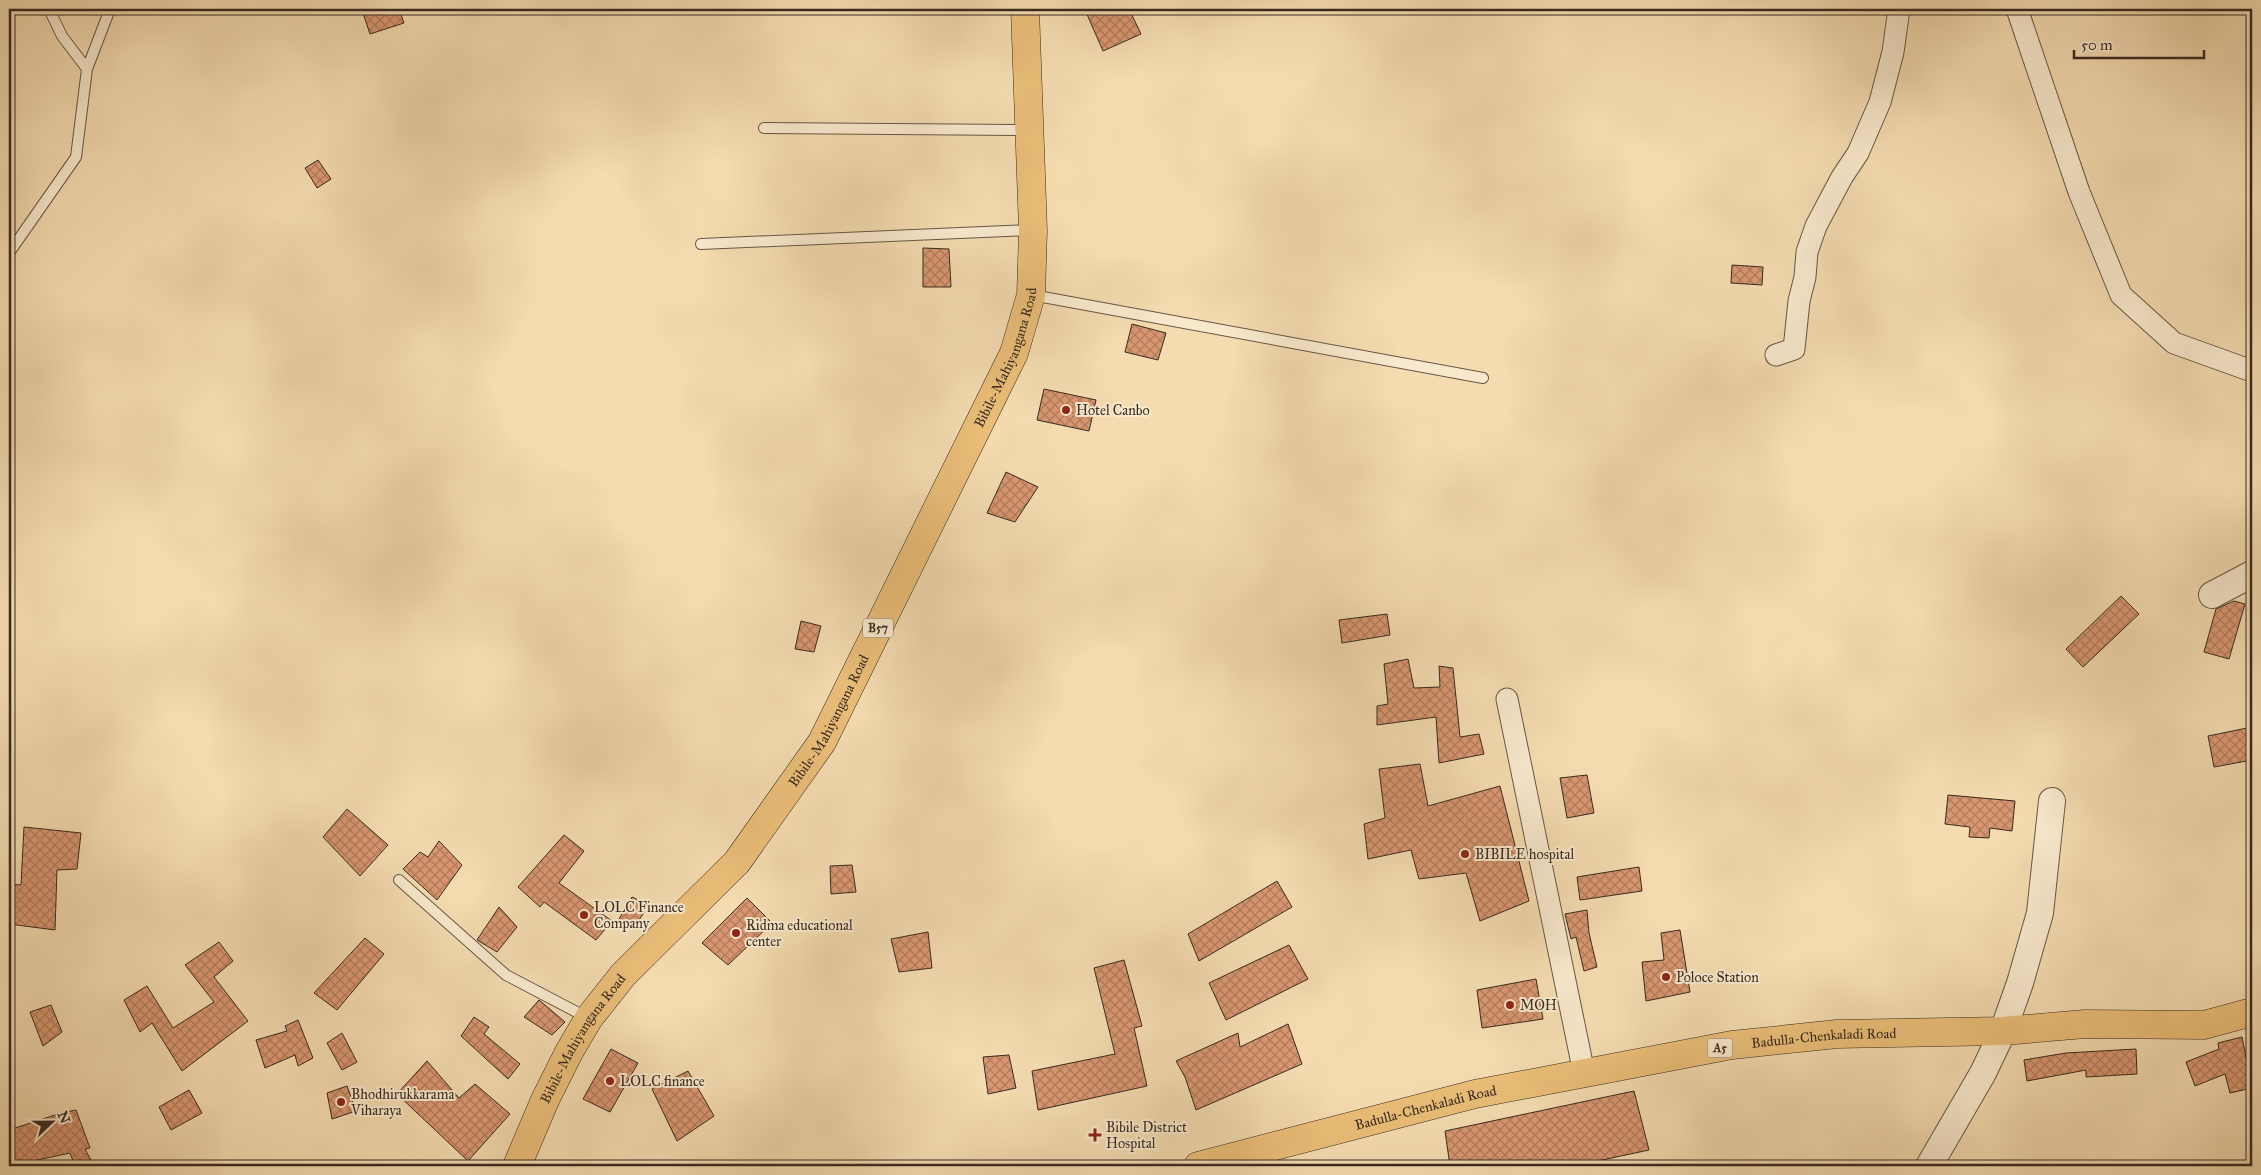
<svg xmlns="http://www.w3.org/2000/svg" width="2261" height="1175" viewBox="0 0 2261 1175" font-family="'IM FELL Great Primer',serif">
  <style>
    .building { fill: url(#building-cross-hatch); stroke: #382a20 }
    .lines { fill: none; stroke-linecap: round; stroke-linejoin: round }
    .service-casing { stroke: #675644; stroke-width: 12 }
    .minor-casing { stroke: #675644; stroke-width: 23 }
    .tertiary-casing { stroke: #675644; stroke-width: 28 }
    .primary-casing { stroke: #382a20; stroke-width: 29 }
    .trunk-casing { stroke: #382a20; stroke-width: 29 }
    .service { stroke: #f8e8cc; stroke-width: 10 }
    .minor { stroke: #f8e8cc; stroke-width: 21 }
    .tertiary { stroke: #f8e8cc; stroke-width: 26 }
    .primary { stroke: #eabe78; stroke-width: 28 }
    .trunk { stroke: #eabe78; stroke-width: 28 }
    .poi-dot { fill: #8f2418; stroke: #f8e8cc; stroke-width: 2 }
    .labels { text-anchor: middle; stroke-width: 4; stroke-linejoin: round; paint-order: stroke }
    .shield { fill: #f8e8cc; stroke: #726354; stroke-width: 1 }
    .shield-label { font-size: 12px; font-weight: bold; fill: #382a20 }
    .street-label { font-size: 14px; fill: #382a20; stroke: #f8e8cc }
    .poi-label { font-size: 14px; fill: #382a20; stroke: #f8e8cc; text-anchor: start }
  </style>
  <defs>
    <pattern id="building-cross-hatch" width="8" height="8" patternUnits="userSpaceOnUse" patternTransform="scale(1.25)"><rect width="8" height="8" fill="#d99771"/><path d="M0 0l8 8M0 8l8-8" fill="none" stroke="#b17b5c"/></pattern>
  </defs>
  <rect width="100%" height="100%" fill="#f4dbb0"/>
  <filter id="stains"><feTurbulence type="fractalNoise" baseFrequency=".004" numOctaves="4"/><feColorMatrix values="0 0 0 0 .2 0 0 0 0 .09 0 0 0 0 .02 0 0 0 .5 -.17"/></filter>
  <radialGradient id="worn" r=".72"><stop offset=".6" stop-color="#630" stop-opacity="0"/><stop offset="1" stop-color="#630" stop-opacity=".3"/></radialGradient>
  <path class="building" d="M 377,9 L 399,9 L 404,23 L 370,34 L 363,13 Z
    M 1094,9 L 1129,9 L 1141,34 L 1103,51 L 1086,12 Z
    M 318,160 L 331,179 L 317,188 L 305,168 Z
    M 923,248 L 949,249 L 951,287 L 923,287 Z
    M 1732,265 L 1763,267 L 1762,285 L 1731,283 Z
    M 1132,324 L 1166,333 L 1158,360 L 1125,352 Z
    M 1044,389 L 1096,400 L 1089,431 L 1037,420 Z
    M 1006,472 L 1038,487 L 1015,522 L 987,513 Z
    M 2121,596 L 2139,614 L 2083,667 L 2066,649 Z
    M 2234,601 L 2245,604 L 2229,659 L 2204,652 L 2216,609 Z
    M 1387,614 L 1390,635 L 1342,643 L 1339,620 Z
    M 801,621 L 821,626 L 814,652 L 795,649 Z
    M 1408,659 L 1414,688 L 1440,687 L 1439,666 L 1453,668 L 1460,737 L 1479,734 L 1484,754 L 1439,763 L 1436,717 L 1377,725 L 1377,706 L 1388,704 L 1384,664 Z
    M 2252,727 L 2252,760 L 2214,767 L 2208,736 Z
    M 1420,764 L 1428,806 L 1500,786 L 1529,901 L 1480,921 L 1466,873 L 1419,879 L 1411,850 L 1368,859 L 1364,824 L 1385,818 L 1379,769 Z
    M 1587,775 L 1594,813 L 1567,818 L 1560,778 Z
    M 1948,795 L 2015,801 L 2012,831 L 1990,828 L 1989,838 L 1969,837 L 1970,827 L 1945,824 Z
    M 347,809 L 388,845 L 360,876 L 323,837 Z
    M 24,827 L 81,833 L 77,869 L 57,870 L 55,930 L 9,924 L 9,884 L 21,885 Z
    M 564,835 L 584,851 L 559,883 L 612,921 L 596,940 L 544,902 L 540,907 L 518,887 Z
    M 439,841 L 462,865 L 437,900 L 403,869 L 420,852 L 428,857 Z
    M 852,865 L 856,892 L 831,894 L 830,866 Z
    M 1639,867 L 1642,891 L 1580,900 L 1577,877 Z
    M 1277,881 L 1292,907 L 1199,961 L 1188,934 Z
    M 632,897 L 649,905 L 633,929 L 619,919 Z
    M 747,898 L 772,923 L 728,965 L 702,943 Z
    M 499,907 L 517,927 L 497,952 L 477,940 Z
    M 1587,910 L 1589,933 L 1597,967 L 1584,971 L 1576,937 L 1571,939 L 1565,914 Z
    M 1680,930 L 1690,992 L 1646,1001 L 1642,962 L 1664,960 L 1661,933 Z
    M 928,932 L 932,968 L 899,972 L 891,939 Z
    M 365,938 L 384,954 L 337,1010 L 314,993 Z
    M 219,942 L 233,961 L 214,977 L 248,1021 L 182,1071 L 152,1023 L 140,1032 L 124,1000 L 147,986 L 173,1028 L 214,1002 L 185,965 Z
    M 1289,945 L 1308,979 L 1226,1020 L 1209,983 Z
    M 1124,960 L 1142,1026 L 1134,1028 L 1147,1086 L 1038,1110 L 1032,1071 L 1115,1054 L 1094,968 Z
    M 1536,979 L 1543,1019 L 1482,1028 L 1477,990 Z
    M 539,1000 L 565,1022 L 552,1035 L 524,1017 Z
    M 51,1005 L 62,1032 L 43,1046 L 30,1012 Z
    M 474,1017 L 489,1027 L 484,1034 L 520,1064 L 508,1079 L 461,1036 Z
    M 298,1020 L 313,1058 L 298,1066 L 295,1055 L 265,1068 L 256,1040 L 287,1031 L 285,1026 Z
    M 1288,1024 L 1302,1064 L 1196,1110 L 1185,1077 L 1176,1061 L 1238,1033 L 1240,1047 Z
    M 342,1033 L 357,1062 L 342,1070 L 327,1043 Z
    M 2242,1037 L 2252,1088 L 2230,1093 L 2225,1074 L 2195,1086 L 2186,1062 L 2219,1049 L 2218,1043 Z
    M 611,1049 L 638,1063 L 610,1112 L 583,1099 Z
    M 2136,1049 L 2137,1074 L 2086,1077 L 2086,1070 L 2027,1081 L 2024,1060 L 2066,1053 Z
    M 1009,1055 L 1016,1088 L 988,1094 L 983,1057 Z
    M 427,1061 L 459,1098 L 475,1084 L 510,1114 L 468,1161 L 397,1094 Z
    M 688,1071 L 714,1116 L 677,1141 L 652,1089 Z
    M 347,1086 L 356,1111 L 332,1119 L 327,1093 Z
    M 189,1090 L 202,1113 L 171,1130 L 159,1107 Z
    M 1634,1091 L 1649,1150 L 1574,1166 L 1450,1166 L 1445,1131 Z
    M 76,1110 L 90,1148 L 85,1149 L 94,1166 L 75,1166 L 70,1153 L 9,1166 L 9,1130 L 61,1113 Z"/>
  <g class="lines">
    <g class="service-casing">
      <path id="service" d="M 49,9 L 62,36 L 87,69
        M 764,128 L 1028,130
        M 701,244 L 1032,230
        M 9,253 L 76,157 L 87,69 L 110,9
        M 1032,295 L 1483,378
        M 399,880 L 506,975 L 588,1018"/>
    </g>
    <g class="minor-casing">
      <path id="minor" d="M 2017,9 L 2079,192 L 2121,295 L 2174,343 L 2252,371
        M 1776,355 L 1794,349 L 1799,301 L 1805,277 L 1807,252 L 1816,226 L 1842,177 L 1858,153 L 1880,102 L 1893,52 L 1899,9
        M 1507,699 L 1584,1073"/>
    </g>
    <g class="tertiary-casing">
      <path id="tertiary" d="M 2212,595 L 2252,574
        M 1929,1166 L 1983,1073 L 2003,1031 L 2020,983 L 2040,913 L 2052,801"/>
    </g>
    <g class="primary-casing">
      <g id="primary">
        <path id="s1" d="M 517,1166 L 545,1100 L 569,1052 L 589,1018 L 623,975 L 737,862 L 822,742 L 1014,353 L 1031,295 L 1033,230 L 1025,9"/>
      </g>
    </g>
    <g class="trunk-casing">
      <g id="trunk">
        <path id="s2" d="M 1198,1166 L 1475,1094 L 1732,1045 L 1837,1034 L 2003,1031 L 2085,1024 L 2204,1025 L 2252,1012"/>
      </g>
    </g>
    <use href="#service" class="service"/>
    <use href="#minor" class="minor"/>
    <use href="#tertiary" class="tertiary"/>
    <use href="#primary" class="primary"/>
    <use href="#trunk" class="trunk"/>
  </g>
  <g class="poi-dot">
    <circle cx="1066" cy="410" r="5"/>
    <circle cx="1465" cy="854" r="5"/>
    <circle cx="584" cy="915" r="5"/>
    <circle cx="736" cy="933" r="5"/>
    <circle cx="1666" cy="977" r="5"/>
    <circle cx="1510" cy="1005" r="5"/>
    <circle cx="610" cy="1081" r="5"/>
    <circle cx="341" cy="1102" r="5"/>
    <path d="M1092.5 1127.5h5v5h5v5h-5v5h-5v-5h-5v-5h5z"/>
  </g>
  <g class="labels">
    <g class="shield">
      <rect x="863" y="618.5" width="30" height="19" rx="4"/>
      <rect x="1707.5" y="1038.5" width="25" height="19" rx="4"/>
    </g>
    <g class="shield-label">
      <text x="878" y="632">B57</text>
      <text x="1720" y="1052">A5</text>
    </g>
    <g class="street-label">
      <text dy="5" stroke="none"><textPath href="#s1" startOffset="954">Bibile-Mahiyangana Road</textPath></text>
      <text dy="5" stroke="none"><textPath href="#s1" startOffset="549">Bibile-Mahiyangana Road</textPath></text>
      <text dy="5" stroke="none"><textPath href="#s2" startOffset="640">Badulla-Chenkaladi Road</textPath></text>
      <text dy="5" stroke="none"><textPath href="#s1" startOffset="144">Bibile-Mahiyangana Road</textPath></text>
      <text dy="5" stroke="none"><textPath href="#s2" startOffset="235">Badulla-Chenkaladi Road</textPath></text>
    </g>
    <g class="poi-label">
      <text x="1076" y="415">Hotel Canbo</text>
      <text x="1475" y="859">BIBILE hospital</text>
      <text x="594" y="912">LOLC Finance<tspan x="594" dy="16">Company</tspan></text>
      <text x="746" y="930">Ridma educational<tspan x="746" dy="16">center</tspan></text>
      <text x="1676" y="982">Poloce Station</text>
      <text x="1520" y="1010">MOH</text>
      <text x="620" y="1086">LOLC finance</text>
      <text x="351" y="1099">Bhodhirukkarama<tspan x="351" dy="16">Viharaya</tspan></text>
      <text x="1106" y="1132">Bibile District<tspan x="1106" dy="16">Hospital</tspan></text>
    </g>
  </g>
  <rect width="2261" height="1175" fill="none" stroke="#f4dbb0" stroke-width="30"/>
  <rect x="10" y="10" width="2241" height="1155" fill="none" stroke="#382a20" stroke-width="2.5"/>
  <rect x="15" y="15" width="2231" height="1145" fill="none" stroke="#382a20"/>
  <g transform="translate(52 1122) rotate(68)" stroke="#f8e8cc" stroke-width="4" paint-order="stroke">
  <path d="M0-4L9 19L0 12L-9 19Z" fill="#382a20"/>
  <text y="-8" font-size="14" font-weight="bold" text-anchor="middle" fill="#382a20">N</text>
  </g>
  <path d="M2074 50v8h130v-8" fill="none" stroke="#382a20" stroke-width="2.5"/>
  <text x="2081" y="50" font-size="15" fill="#382a20" stroke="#f8e8cc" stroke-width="4" paint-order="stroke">50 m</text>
  <rect width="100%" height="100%" filter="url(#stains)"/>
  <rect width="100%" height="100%" fill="url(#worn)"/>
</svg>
